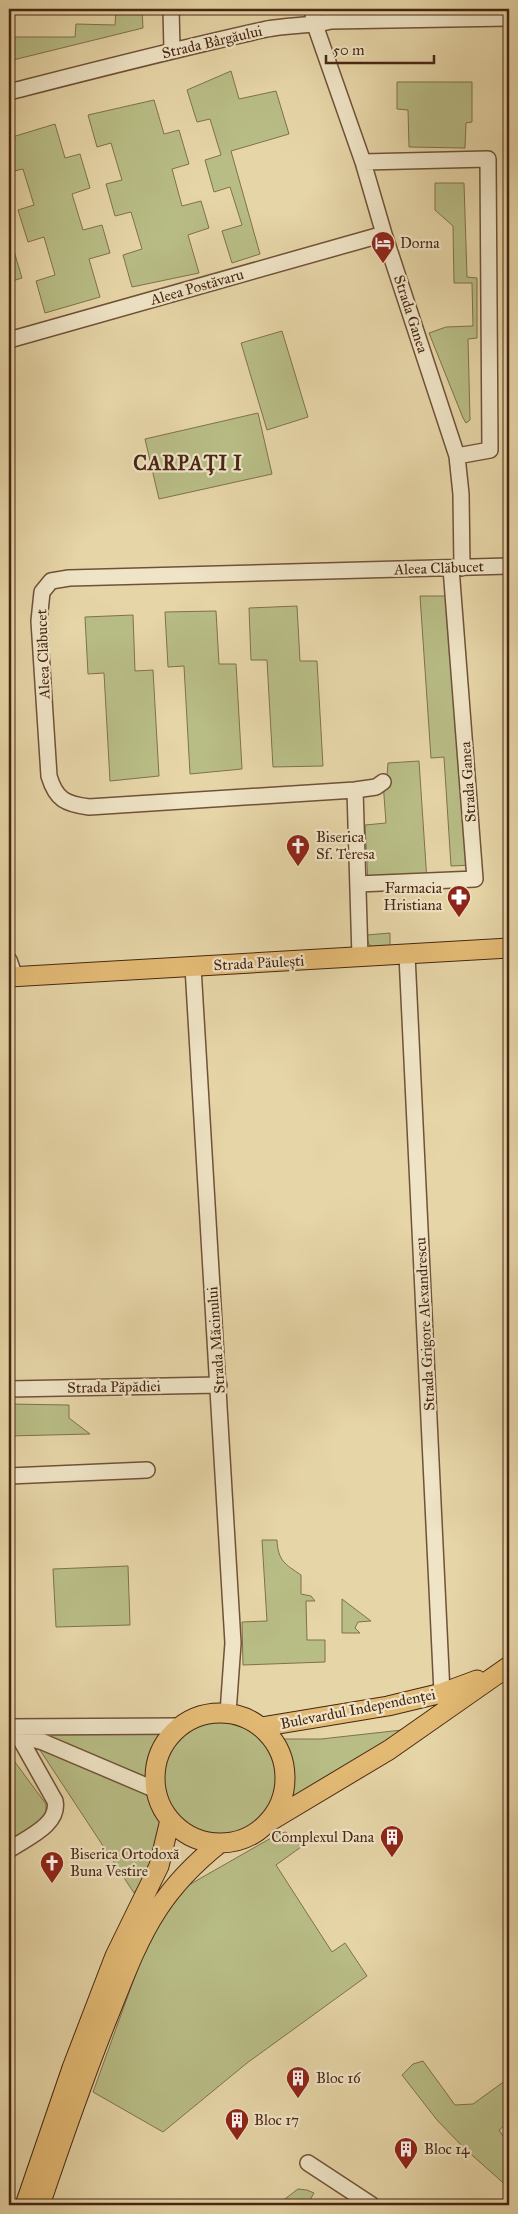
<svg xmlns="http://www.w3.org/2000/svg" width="518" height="2214" viewBox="0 0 518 2214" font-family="'IM FELL Great Primer',serif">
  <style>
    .green { fill: #b8bc85; stroke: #80714c }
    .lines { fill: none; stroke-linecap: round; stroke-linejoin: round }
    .minor-casing { stroke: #705238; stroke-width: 18 }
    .major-casing { stroke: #482613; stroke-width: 21 }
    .minor { stroke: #efe4c6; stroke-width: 15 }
    .major { stroke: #e3ba74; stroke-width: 19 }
    .labels { text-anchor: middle; stroke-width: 4.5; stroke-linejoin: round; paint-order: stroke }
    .street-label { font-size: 15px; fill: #482613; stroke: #efe4c6 }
    .poi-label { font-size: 15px; fill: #482613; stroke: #efe4c6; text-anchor: start }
    .district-label { font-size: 20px; font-weight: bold; letter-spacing: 1px; fill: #482613; stroke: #efe4c6 }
  </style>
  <rect width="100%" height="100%" fill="#e6d5a7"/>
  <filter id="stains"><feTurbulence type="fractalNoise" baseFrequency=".004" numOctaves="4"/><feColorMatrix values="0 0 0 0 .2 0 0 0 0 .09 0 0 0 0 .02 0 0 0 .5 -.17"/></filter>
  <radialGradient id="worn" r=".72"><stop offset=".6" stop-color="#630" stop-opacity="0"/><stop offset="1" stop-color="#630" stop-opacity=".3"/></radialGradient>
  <path class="green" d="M 116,9 L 142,9 L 143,28 L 9,61 L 9,37 L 75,37 L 76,24 L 115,25 Z
    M 231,71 L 239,99 L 276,91 L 289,134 L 231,151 L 260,254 L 232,263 L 222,231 L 242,225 L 230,187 L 214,192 L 205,160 L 221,155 L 210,119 L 197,122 L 187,90 Z
    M 397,82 L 472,82 L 472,122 L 466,123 L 465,148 L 409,147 L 408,110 L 397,109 Z
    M 154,100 L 164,134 L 179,130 L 189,164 L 172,169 L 182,206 L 201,201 L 209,228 L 188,235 L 199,273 L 132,287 L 123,255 L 142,249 L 131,212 L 115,216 L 106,184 L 122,180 L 111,143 L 97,147 L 88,115 Z
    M 55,124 L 65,158 L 80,154 L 90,188 L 72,194 L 83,230 L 102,225 L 110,253 L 89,259 L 100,297 L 45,313 L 36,281 L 55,275 L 44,237 L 28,242 L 18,210 L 34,205 L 23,169 L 10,172 L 9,138 Z
    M 435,183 L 464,183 L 467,277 L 477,278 L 477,338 L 468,339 L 470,420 L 466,423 L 463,418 L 429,333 L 446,327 L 473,326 L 472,283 L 454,283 L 453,226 L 435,210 Z
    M 14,251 L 22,278 L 9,282 L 9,253 Z
    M 282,331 L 308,417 L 267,430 L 241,343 Z
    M 258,413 L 272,474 L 159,499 L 145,439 Z
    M 420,596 L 453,596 L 474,865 L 451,866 L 444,757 L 431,758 Z
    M 297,606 L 300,661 L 317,661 L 323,766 L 273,767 L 267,660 L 251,660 L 249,608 Z
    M 216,611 L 219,664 L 236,664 L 242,769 L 190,774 L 184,666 L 168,667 L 165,612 Z
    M 133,615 L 135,671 L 153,670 L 159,776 L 110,781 L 104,673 L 88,674 L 85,617 Z
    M 419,761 L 427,881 L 368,884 L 365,825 L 386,823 L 383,782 L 387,776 L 388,763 Z
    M 390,933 L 390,949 L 373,948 L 368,943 L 367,935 Z
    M 9,1404 L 69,1405 L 69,1418 L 90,1434 L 9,1436 Z
    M 262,1540 L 277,1540 C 278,1561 285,1564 301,1575 L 301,1594 L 311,1596 L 315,1601 L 306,1601 L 307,1640 L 325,1640 L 325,1662 L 243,1665 L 242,1622 L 267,1621 Z
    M 128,1566 L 130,1625 L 56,1627 L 53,1569 Z
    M 342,1599 L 371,1621 L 358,1622 L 355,1628 L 360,1633 L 342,1633 Z
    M155 1778a65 65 0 1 1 130 0a65 65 0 1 1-130 0Z
    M 173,1729 C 154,1745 149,1762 153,1785 L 15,1732 Z
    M 411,1729 L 282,1806 C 294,1784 289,1760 278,1739 L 321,1739 Z
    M 36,1744 L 154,1796 L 163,1820 L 154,1865 L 134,1893 Z
    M 9,1754 L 46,1804 L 46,1819 L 9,1844 L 9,1817 L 12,1816 Z
    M 286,1832 L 301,1847 L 276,1865 L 332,1952 L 345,1943 L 367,1976 L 247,2063 L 163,2132 L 93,2092 L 142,1957 L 162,1918 L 187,1886 L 278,1834 Z
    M 423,2061 L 455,2105 L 473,2104 L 509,2078 L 509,2122 L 499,2130 L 507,2142 L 504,2144 L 509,2152 L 509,2188 L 464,2148 L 437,2120 L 402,2075 L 413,2064 Z
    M 298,2189 L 307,2190 L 314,2193 L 307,2205 L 277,2205 Z"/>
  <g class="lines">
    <g class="minor-casing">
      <path id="minor" d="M 171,9 L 172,50
        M 312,9 L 315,25 L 363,162 L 384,234 L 457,456 L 461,494 L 462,568
        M 9,92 C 95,70 180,48 267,29 C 289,25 310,26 331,21 L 509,18
        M 363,162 L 488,159 L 490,450 L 457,456
        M 9,340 L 384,234
        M 383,782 L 376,787 L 355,790 L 89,807 C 66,804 56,800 49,776 L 39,621 L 42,592 L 51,581 L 69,578 L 509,566
        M 355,790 L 360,957
        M 358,884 L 475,879 L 451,568
        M 407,955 L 442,1693
        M 9,960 L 15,977
        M 193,967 L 233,1643 L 228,1713
        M 9,1389 L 219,1385
        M 9,1476 L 147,1470
        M 9,1727 L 180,1726
        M 9,1732 L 43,1742 L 156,1790
        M 9,1850 C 26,1838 60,1825 55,1801 L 18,1735
        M 308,2163 L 372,2205"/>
    </g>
    <g class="major-casing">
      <path id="major" d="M 9,977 L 509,948
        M155 1778a65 65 0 1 1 130 0a65 65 0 1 1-130 0Z
        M 261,1727 L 388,1706 L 442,1693 L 477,1680
        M 272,1820 L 389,1750 L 509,1666
        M 25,2205 L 72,2068 L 115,1956 L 159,1866 L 170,1820
        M 40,2205 C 62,2140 84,2076 110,2012 C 124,1977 137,1941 158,1909 C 175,1883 196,1862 220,1843"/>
    </g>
    <use href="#minor" class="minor"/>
    <use href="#major" class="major"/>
  </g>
  <defs>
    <g id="hotel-pin" transform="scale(1.25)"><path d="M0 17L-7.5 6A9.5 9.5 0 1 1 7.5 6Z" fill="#8f2418" stroke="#efe4c6"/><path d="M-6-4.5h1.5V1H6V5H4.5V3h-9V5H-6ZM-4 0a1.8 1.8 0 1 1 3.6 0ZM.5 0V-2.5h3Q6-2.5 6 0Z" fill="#fff"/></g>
    <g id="church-pin" transform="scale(1.25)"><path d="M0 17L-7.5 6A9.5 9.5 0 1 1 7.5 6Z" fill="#8f2418" stroke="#efe4c6"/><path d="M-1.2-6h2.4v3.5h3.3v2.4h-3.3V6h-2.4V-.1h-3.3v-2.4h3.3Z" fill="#fff"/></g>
    <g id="pharmacy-pin" transform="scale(1.25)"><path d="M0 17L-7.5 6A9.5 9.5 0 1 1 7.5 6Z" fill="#8f2418" stroke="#efe4c6"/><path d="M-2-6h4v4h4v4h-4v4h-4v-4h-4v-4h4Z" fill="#fff"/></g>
    <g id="building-pin" transform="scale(1.25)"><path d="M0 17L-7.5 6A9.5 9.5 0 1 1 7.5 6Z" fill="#8f2418" stroke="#efe4c6"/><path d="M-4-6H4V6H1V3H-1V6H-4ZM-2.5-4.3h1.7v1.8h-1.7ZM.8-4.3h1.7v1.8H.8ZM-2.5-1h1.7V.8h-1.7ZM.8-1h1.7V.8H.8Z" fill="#fff"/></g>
  </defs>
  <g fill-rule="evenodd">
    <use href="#hotel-pin" x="383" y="243"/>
    <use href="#church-pin" x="298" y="846"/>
    <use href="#pharmacy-pin" x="459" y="897"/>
    <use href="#building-pin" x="392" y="1837"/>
    <use href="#church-pin" x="52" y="1863"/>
    <use href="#building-pin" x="298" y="2078"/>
    <use href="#building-pin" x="237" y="2120"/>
    <use href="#building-pin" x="406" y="2149"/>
  </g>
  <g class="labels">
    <g class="street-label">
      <text transform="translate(212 42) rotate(-13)" y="5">Strada Bârgăului</text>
      <text transform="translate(197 287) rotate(-16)" y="5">Aleea Postăvaru</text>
      <text transform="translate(411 314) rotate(72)" y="5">Strada Ganea</text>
      <text transform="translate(439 568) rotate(-2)" y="5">Aleea Clăbucet</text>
      <text transform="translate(43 654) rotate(-92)" y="5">Aleea Clăbucet</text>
      <text transform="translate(468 782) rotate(-94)" y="5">Strada Ganea</text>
      <text transform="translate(259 963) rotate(-3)" y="5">Strada Păulești</text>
      <text transform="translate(425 1324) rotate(-93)" y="5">Strada Grigore Alexandrescu</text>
      <text transform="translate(216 1340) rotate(-94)" y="5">Strada Măcinului</text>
      <text transform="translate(114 1387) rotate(-1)" y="5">Strada Păpădiei</text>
      <text transform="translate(358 1709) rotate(-11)" y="5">Bulevardul Independenței</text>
    </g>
    <g class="poi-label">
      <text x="400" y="248">Dorna</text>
      <text x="316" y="842">Biserica<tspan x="316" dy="17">Sf. Teresa</tspan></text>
      <text x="442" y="893" text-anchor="end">Farmacia<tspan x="442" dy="17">Hristiana</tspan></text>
      <text x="374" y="1842" text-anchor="end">Complexul Dana</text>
      <text x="70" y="1859">Biserica Ortodoxă<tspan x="70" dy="17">Buna Vestire</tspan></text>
      <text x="316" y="2083">Bloc 16</text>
      <text x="254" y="2125">Bloc 17</text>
      <text x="424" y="2154">Bloc 14</text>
    </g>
    <g class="district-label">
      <text x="188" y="470">CARPAȚI I</text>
    </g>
  </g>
  <rect width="518" height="2214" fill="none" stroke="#e6d5a7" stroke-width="30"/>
  <rect x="10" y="10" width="498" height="2194" fill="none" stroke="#482613" stroke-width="2.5"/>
  <rect x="15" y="15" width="488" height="2184" fill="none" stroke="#482613"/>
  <path d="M326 55v8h108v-8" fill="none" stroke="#482613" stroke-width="2.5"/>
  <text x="333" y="55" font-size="15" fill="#482613" stroke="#efe4c6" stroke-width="4" paint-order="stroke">50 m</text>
  <rect width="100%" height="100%" filter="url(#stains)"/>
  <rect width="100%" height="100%" fill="url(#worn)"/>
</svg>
